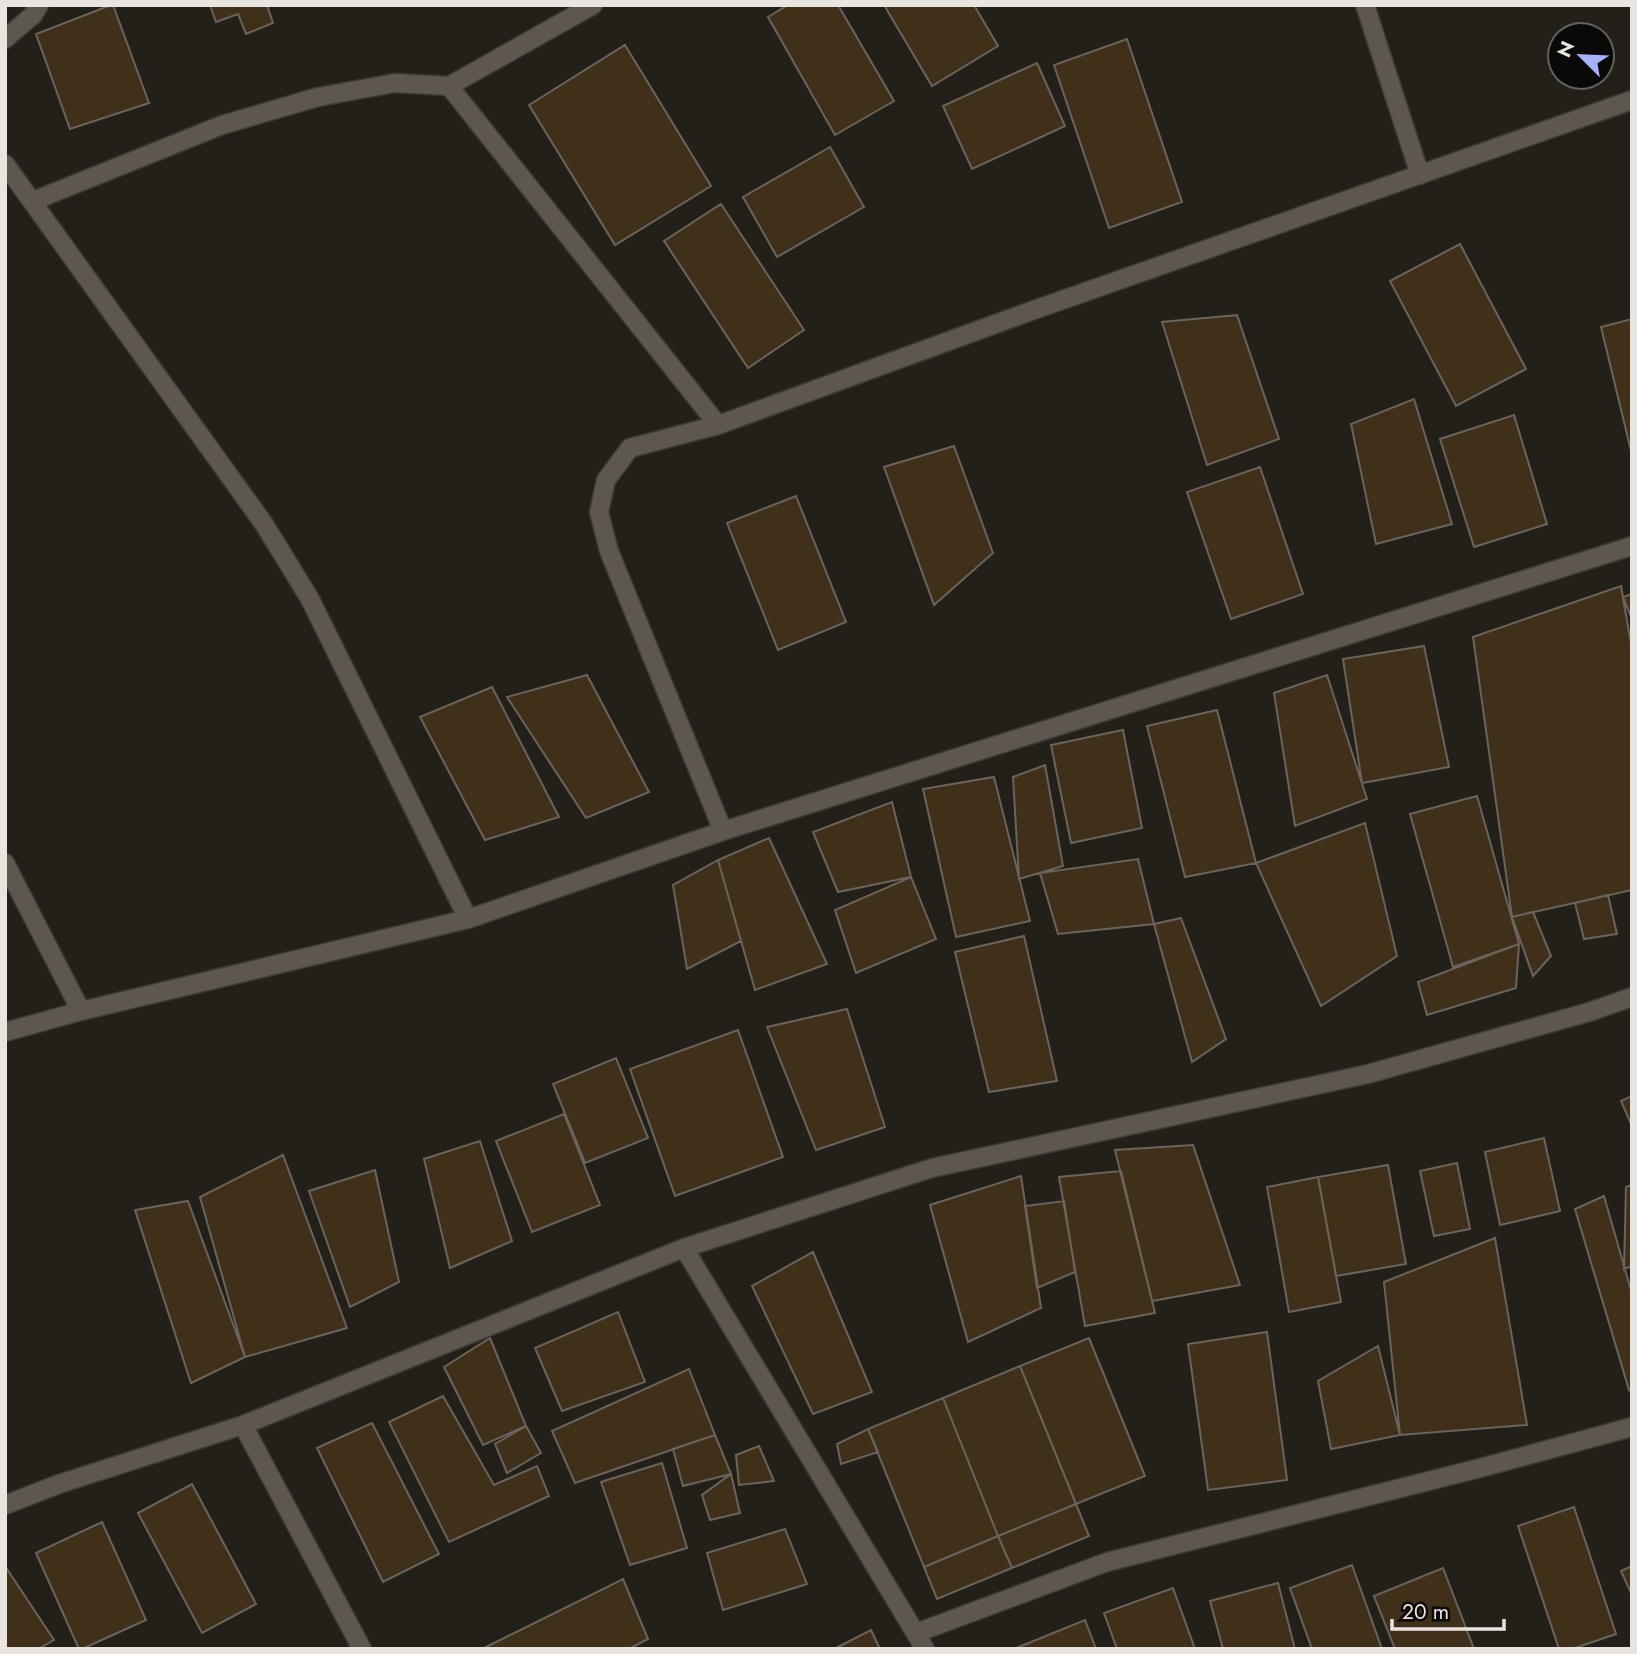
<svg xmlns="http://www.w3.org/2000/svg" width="1637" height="1654" viewBox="0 0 1637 1654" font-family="Jost,sans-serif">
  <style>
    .building { fill: #403019; stroke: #69645d; stroke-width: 2 }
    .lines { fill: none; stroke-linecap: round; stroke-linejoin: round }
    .minor-casing { stroke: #3d3935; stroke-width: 21 }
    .minor { stroke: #5d5750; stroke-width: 18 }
  </style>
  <rect width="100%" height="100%" fill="#231f19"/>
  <path class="building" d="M 111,5 L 113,5 L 149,103 L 70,129 L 36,34 Z
    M 210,5 L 267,5 L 273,23 L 246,34 L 238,14 L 216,22 Z
    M 788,5 L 838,5 L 894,101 L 835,135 L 768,17 Z
    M 884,5 L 974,5 L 998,46 L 932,86 Z
    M 1127,39 L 1182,202 L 1109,228 L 1054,65 Z
    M 625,45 L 711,186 L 615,245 L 529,105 Z
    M 1037,63 L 1065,126 L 972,169 L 943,106 Z
    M 830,147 L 864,207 L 777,257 L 743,197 Z
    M 721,204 L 804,330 L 748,368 L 664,241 Z
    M 1460,244 L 1526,369 L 1456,406 L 1390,281 Z
    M 1237,315 L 1279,439 L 1207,465 L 1162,322 Z
    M 1632,319 L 1632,455 L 1601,327 Z
    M 1414,399 L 1452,524 L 1376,544 L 1351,424 Z
    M 1514,415 L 1547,524 L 1474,547 L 1440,439 Z
    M 954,446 L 993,553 L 934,605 L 884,467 Z
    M 1260,467 L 1303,594 L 1231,619 L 1187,492 Z
    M 796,496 L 846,622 L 778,650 L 727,523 Z
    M 1621,586 L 1632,649 L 1632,890 L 1512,917 L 1473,637 Z
    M 1632,594 L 1632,619 L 1623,597 Z
    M 1424,646 L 1449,767 L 1362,783 L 1343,659 Z
    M 587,675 L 649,792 L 586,818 L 507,697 Z
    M 1327,675 L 1367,799 L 1295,826 L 1274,693 Z
    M 492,687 L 559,817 L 485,840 L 420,717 Z
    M 1217,710 L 1256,863 L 1185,877 L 1147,726 Z
    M 1123,730 L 1142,828 L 1071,843 L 1051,745 Z
    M 1045,765 L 1063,866 L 1019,879 L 1013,777 Z
    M 994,777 L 1030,921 L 956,937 L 923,789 Z
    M 1477,796 L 1519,944 L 1453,967 L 1410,814 Z
    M 892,802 L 911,877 L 838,892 L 813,832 Z
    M 1365,823 L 1397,956 L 1321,1006 L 1256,863 Z
    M 769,838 L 827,964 L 755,990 L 718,860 Z
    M 1138,859 L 1154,924 L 1058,934 L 1040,873 Z
    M 718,860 L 741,941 L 687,969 L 673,885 Z
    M 911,877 L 936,939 L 856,973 L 835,910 Z
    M 1608,895 L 1617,934 L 1584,939 L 1575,903 Z
    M 1533,912 L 1551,956 L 1533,976 L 1512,917 Z
    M 1181,918 L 1226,1039 L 1192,1062 L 1154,924 Z
    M 1024,936 L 1057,1081 L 989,1092 L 955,952 Z
    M 1519,944 L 1516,988 L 1427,1015 L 1418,982 Z
    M 847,1009 L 885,1127 L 816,1150 L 767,1027 Z
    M 738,1030 L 783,1157 L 675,1196 L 630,1069 Z
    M 616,1058 L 648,1138 L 585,1163 L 553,1084 Z
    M 1632,1096 L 1632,1126 L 1621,1101 Z
    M 564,1114 L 600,1205 L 532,1232 L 496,1141 Z
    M 1544,1138 L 1560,1211 L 1500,1225 L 1485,1152 Z
    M 480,1141 L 512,1241 L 450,1268 L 424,1159 Z
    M 1193,1145 L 1240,1285 L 1152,1301 L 1115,1150 Z
    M 283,1155 L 347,1328 L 245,1357 L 200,1197 Z
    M 1457,1163 L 1470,1229 L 1434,1236 L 1420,1171 Z
    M 1388,1165 L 1406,1264 L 1336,1276 L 1318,1177 Z
    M 375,1170 L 399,1282 L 350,1307 L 309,1191 Z
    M 1121,1171 L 1155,1313 L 1085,1326 L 1059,1177 Z
    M 1021,1176 L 1041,1308 L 968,1342 L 930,1205 Z
    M 1318,1177 L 1341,1302 L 1289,1312 L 1267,1187 Z
    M 1632,1185 L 1632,1266 L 1624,1269 L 1626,1187 Z
    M 1604,1196 L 1632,1294 L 1632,1386 L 1629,1390 L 1575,1209 Z
    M 188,1201 L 245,1357 L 191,1383 L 135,1210 Z
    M 1064,1201 L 1075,1272 L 1037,1288 L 1025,1206 Z
    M 1495,1238 L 1527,1425 L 1400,1435 L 1384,1282 Z
    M 813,1252 L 872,1392 L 813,1414 L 752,1286 Z
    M 618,1312 L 645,1382 L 562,1411 L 535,1348 Z
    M 1267,1332 L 1287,1480 L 1208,1490 L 1188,1344 Z
    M 490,1338 L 526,1426 L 483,1445 L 444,1367 Z
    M 1089,1338 L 1145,1476 L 1076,1504 L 1020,1366 Z
    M 1378,1346 L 1400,1435 L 1331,1449 L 1318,1381 Z
    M 1020,1366 L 1076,1504 L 998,1536 L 943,1398 Z
    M 689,1369 L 715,1435 L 575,1483 L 552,1431 Z
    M 443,1396 L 494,1485 L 537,1466 L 549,1496 L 449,1542 L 389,1422 Z
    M 943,1398 L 998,1536 L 924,1567 L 868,1429 Z
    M 372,1423 L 439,1554 L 383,1582 L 317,1448 Z
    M 526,1426 L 541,1453 L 507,1473 L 495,1444 Z
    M 868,1429 L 878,1452 L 841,1464 L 837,1444 Z
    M 715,1435 L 731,1474 L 683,1486 L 673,1449 Z
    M 759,1446 L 774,1481 L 739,1485 L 736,1455 Z
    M 662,1463 L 687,1548 L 630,1565 L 601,1482 Z
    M 731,1474 L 740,1513 L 710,1520 L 702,1495 Z
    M 192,1484 L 256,1604 L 202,1633 L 138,1513 Z
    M 1076,1504 L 1089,1536 L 1012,1568 L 998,1536 Z
    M 1574,1507 L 1616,1634 L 1572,1649 L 1559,1649 L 1518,1526 Z
    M 102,1522 L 146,1620 L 82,1649 L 79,1649 L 36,1553 Z
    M 785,1529 L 807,1584 L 723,1610 L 707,1553 Z
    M 998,1536 L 1012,1568 L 937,1599 L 924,1567 Z
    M 1352,1565 L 1382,1649 L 1312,1649 L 1290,1588 Z
    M 5,1566 L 54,1640 L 38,1649 L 5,1649 Z
    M 1632,1566 L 1632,1595 L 1621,1571 Z
    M 1443,1568 L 1474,1649 L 1395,1649 L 1374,1596 Z
    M 623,1579 L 648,1639 L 629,1649 L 482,1649 Z
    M 1278,1583 L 1295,1649 L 1223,1649 L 1210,1601 Z
    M 1173,1588 L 1195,1649 L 1117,1649 L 1104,1613 Z
    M 1085,1620 L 1096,1649 L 1014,1649 Z
    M 871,1630 L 880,1649 L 834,1649 Z"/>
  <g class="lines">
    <g class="minor-casing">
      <path id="minor" d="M 1365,5 L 1420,175
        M 5,39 L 33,15 L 39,5
        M 449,86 L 718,425
        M 5,164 L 264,524 L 310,599 L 468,919
        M 33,201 L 222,125 L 318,97 L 395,83 L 449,86 L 593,5
        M 723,831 L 609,551 L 599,512 L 606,480 L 630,448 L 718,425 L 1031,311 L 1632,100
        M 5,863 L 81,1011
        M 5,1032 L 81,1011 L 468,919 L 723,831 L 1632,546
        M 684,1248 L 925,1649
        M 243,1425 L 362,1649
        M 5,1505 L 59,1484 L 243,1425 L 684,1248 L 932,1168 L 1368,1074 L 1589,1012 L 1632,997
        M 916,1633 L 1107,1562 L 1480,1468 L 1632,1427"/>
    </g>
    <use href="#minor" class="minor"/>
  </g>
  <rect width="1637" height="1654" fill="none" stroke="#e8e5e1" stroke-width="14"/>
  <g transform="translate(1581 56) rotate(294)"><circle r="33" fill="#0b0907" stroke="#63615e" stroke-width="2"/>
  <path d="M0-5L12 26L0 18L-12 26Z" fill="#a4b2fc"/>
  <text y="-10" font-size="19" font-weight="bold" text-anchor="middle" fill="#e8e5e1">N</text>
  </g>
  <path d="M1392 1619v10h112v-10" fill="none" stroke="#e8e5e1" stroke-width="3.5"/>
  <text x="1402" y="1619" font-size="21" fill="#e8e5e1" stroke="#0b0907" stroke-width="5" paint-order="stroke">20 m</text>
</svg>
